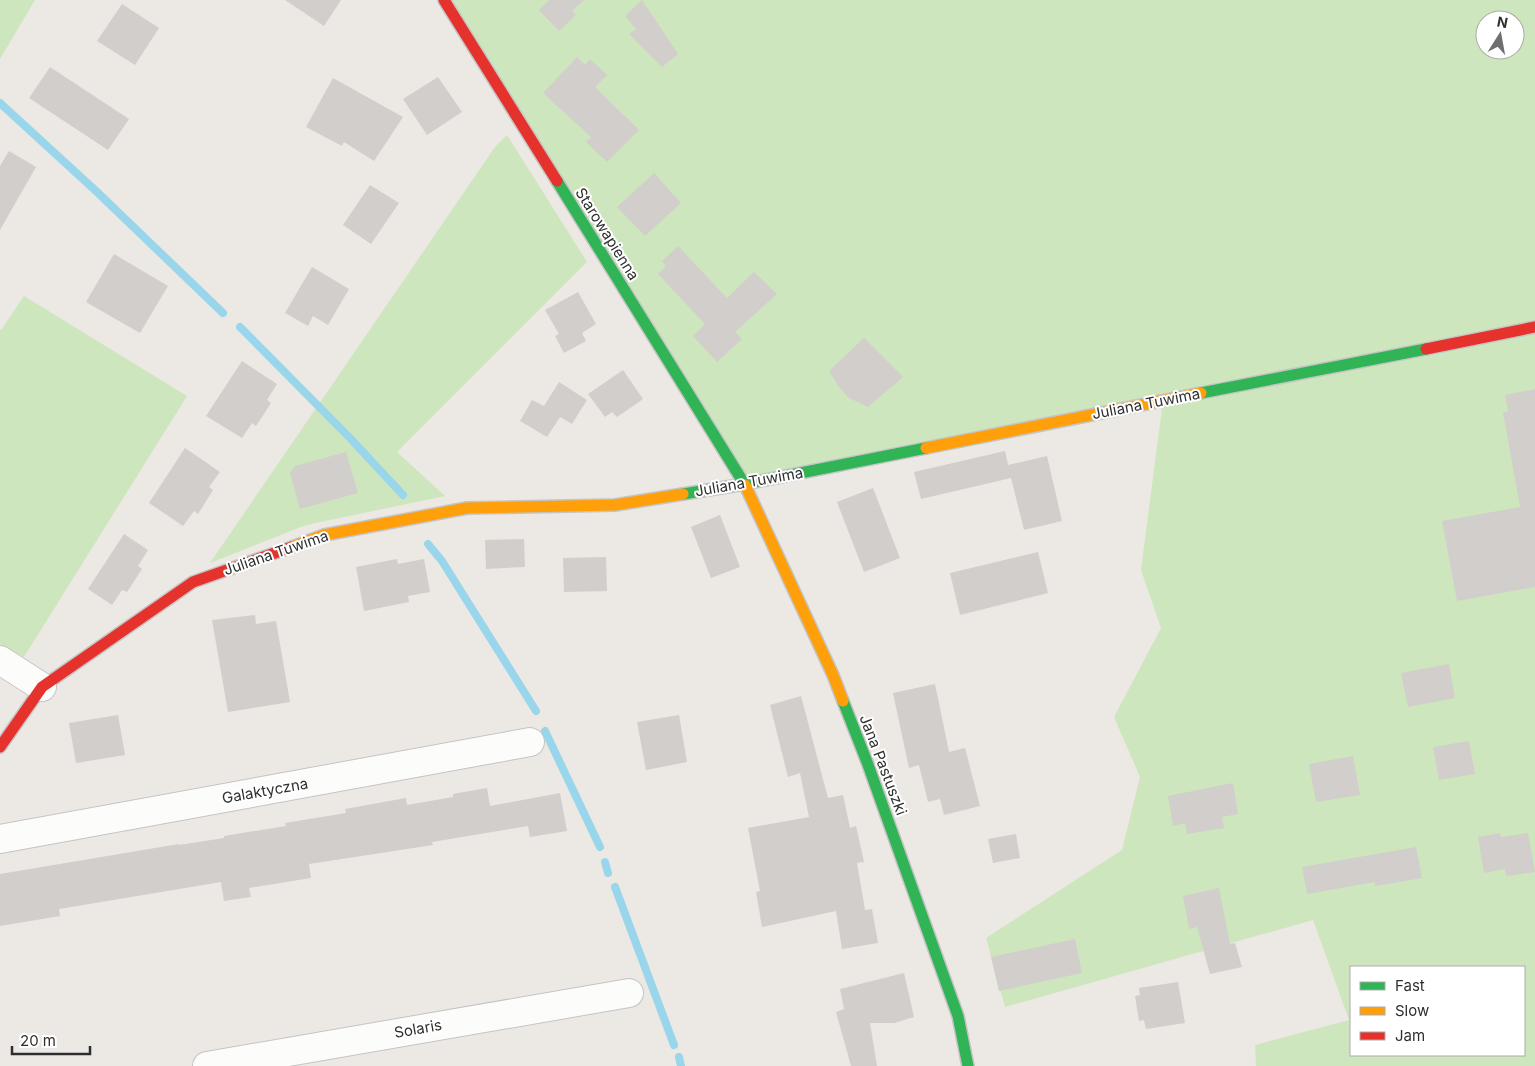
<svg xmlns="http://www.w3.org/2000/svg" width="1535" height="1066" viewBox="0 0 1535 1066" font-family="Inter,sans-serif">
  <style>
    .green { fill: #cee6be; fill-rule: evenodd }
    .lines { fill: none; stroke-linecap: round; stroke-linejoin: round }
    .stream { stroke: #99d6ec; stroke-width: 8 }
    .building { fill: #d1cecb }
    .street-casing { stroke: #c5c4c5; stroke-width: 30 }
    .fast-casing { stroke: #c5c4c5; stroke-width: 14 }
    .slow-casing { stroke: #c5c4c5; stroke-width: 14 }
    .jam-casing { stroke: #c5c4c5; stroke-width: 14 }
    .street { stroke: #fcfcfb; stroke-width: 28 }
    .fast { stroke: #30b455; stroke-width: 11 }
    .slow { stroke: #ff9f0a; stroke-width: 11 }
    .jam { stroke: #e5322d; stroke-width: 11 }
    .labels { text-anchor: middle; stroke-width: 4; stroke-linejoin: round; paint-order: stroke }
    .street-label { font-size: 15px; fill: #2e2e2e; stroke: #fff }
  </style>
  <rect width="100%" height="100%" fill="#ece8e4"/>
  <path class="green" d="M 0,0 L 35,0 L 0,59 Z
    M 449,0 L 1535,0 L 1535,1066 L 1256,1066 L 1255,1045 L 1349,1020 L 1313,920 L 1005,1007 L 986,938 L 1122,850 L 1140,777 L 1114,717 L 1161,628 L 1141,570 L 1162,408 L 748,490 ZM 1485,20 L 1515,20 L 1515,50 L 1485,50 ZM 1351,967 L 1524,967 L 1524,1055 L 1351,1055 Z
    M 507,135 L 587,262 L 397,452 L 445,496 L 306,525 L 210,563 L 495,147 Z
    M 24,296 L 187,396 L 24,657 L 0,644 L 0,330 L 1,330 Z"/>
  <g class="lines">
    <path class="stream" d="M 0,103 L 96,191 L 223,313
      M 240,327 L 349,437 L 403,495
      M 428,544 L 442,561 L 536,711
      M 545,731 L 600,847
      M 605,862 L 608,873
      M 615,887 L 674,1045
      M 679,1057 L 681,1066"/>
  </g>
  <path class="building" d="M 285,0 L 341,0 L 324,26 Z
    M 549,0 L 584,0 L 572,11 L 576,15 L 559,31 L 539,10 Z
    M 642,0 L 678,54 L 662,67 L 629,34 L 636,29 L 625,16 Z
    M 122,4 L 159,28 L 135,65 L 97,41 Z
    M 577,57 L 585,65 L 590,59 L 607,75 L 595,87 L 639,130 L 607,162 L 586,142 L 591,137 L 543,93 Z
    M 50,67 L 129,119 L 108,150 L 29,98 Z
    M 438,77 L 462,112 L 427,135 L 403,99 Z
    M 333,78 L 403,117 L 374,161 L 344,142 L 342,146 L 306,127 Z
    M 9,151 L 36,167 L 0,230 L 0,166 Z
    M 654,173 L 681,203 L 645,236 L 617,207 Z
    M 370,185 L 399,203 L 371,244 L 343,225 Z
    M 678,246 L 727,298 L 754,272 L 777,294 L 735,332 L 742,339 L 717,362 L 693,336 L 705,324 L 658,274 L 666,266 L 662,261 Z
    M 114,254 L 168,286 L 140,333 L 86,302 Z
    M 312,267 L 349,289 L 328,325 L 313,316 L 308,326 L 285,313 Z
    M 578,292 L 596,324 L 582,333 L 586,341 L 564,353 L 555,336 L 559,334 L 545,310 Z
    M 864,338 L 903,377 L 868,407 L 849,398 L 839,387 L 829,371 Z
    M 242,361 L 277,384 L 267,400 L 271,403 L 264,414 L 256,426 L 252,423 L 242,438 L 206,416 Z
    M 623,370 L 643,399 L 617,417 L 612,412 L 605,417 L 588,394 Z
    M 559,382 L 587,400 L 572,424 L 560,417 L 547,437 L 520,421 L 532,400 L 544,406 Z
    M 1535,389 L 1535,587 L 1457,601 L 1442,521 L 1520,507 L 1503,412 L 1508,412 L 1505,395 Z
    M 185,448 L 220,472 L 209,487 L 213,490 L 198,514 L 194,511 L 183,526 L 149,503 Z
    M 1005,451 L 1009,469 L 1008,465 L 1047,456 L 1062,521 L 1024,530 L 1011,478 L 921,499 L 914,472 Z
    M 346,452 L 358,493 L 300,509 L 290,473 L 295,466 Z
    M 873,488 L 900,558 L 864,572 L 837,502 Z
    M 720,515 L 740,567 L 711,578 L 691,527 Z
    M 124,534 L 148,550 L 138,566 L 142,569 L 127,592 L 122,590 L 112,605 L 88,589 Z
    M 524,539 L 525,567 L 486,569 L 485,540 Z
    M 1038,552 L 1048,593 L 960,615 L 950,573 Z
    M 606,557 L 607,591 L 564,592 L 563,558 Z
    M 397,559 L 398,564 L 424,559 L 430,592 L 408,596 L 409,602 L 364,611 L 356,567 Z
    M 255,615 L 256,624 L 276,621 L 290,702 L 228,712 L 212,620 Z
    M 1449,664 L 1455,698 L 1408,707 L 1401,673 Z
    M 935,684 L 949,752 L 965,748 L 980,806 L 944,815 L 940,799 L 928,802 L 919,765 L 909,768 L 893,693 Z
    M 801,696 L 828,798 L 843,795 L 850,828 L 856,826 L 864,862 L 857,863 L 865,910 L 872,909 L 878,943 L 842,949 L 836,911 L 762,927 L 756,892 L 760,891 L 748,828 L 809,817 L 800,773 L 788,777 L 770,705 Z
    M 118,715 L 125,755 L 76,763 L 69,723 Z
    M 679,715 L 687,762 L 646,770 L 637,722 Z
    M 1469,741 L 1475,774 L 1439,780 L 1433,747 Z
    M 1353,756 L 1360,795 L 1316,802 L 1309,764 Z
    M 1233,783 L 1238,814 L 1222,817 L 1224,828 L 1187,834 L 1185,823 L 1173,826 L 1168,796 Z
    M 487,788 L 490,806 L 560,793 L 567,831 L 530,837 L 528,826 L 432,842 L 433,845 L 309,864 L 311,878 L 249,888 L 251,897 L 224,901 L 221,882 L 59,909 L 60,916 L 0,926 L 0,874 L 179,844 L 179,845 L 224,838 L 224,836 L 286,826 L 285,823 L 346,813 L 345,809 L 406,798 L 407,805 L 453,797 L 453,794 Z
    M 1500,833 L 1501,837 L 1528,833 L 1535,872 L 1506,876 L 1505,869 L 1484,873 L 1478,837 Z
    M 1016,834 L 1020,858 L 993,863 L 988,839 Z
    M 1416,847 L 1422,878 L 1375,886 L 1375,882 L 1307,894 L 1302,867 Z
    M 1219,888 L 1230,944 L 1235,943 L 1242,967 L 1210,974 L 1197,927 L 1189,929 L 1183,896 Z
    M 1075,939 L 1082,973 L 999,991 L 991,957 Z
    M 904,973 L 914,1017 L 894,1023 L 870,1023 L 877,1066 L 851,1066 L 836,1012 L 844,1009 L 840,989 Z
    M 1178,982 L 1185,1023 L 1146,1029 L 1144,1020 L 1139,1021 L 1135,996 L 1140,995 L 1139,988 Z"/>
  <g class="lines">
    <g class="street-casing">
      <path id="street" d="M 0,660 L 42,687
        M 0,839 L 530,742
        M 207,1066 L 629,993"/>
    </g>
    <g class="fast-casing">
      <path id="fast" d="M 557,181 L 745,485
        M 1201,393 L 1426,349
        M 683,494 L 745,484 L 926,448
        M 843,701 L 867,762 L 958,1016 L 968,1066"/>
    </g>
    <g class="slow-casing">
      <path id="slow" d="M 926,448 L 1201,393
        M 745,485 L 833,675 L 843,701
        M 292,547 L 324,535 L 467,508 L 615,505 L 683,494"/>
    </g>
    <g class="jam-casing">
      <path id="jam" d="M 444,0 L 557,181
        M 1426,349 L 1535,327
        M 0,747 L 42,687 L 193,582 L 292,547"/>
    </g>
    <use href="#street" class="street"/>
    <use href="#fast" class="fast"/>
    <use href="#slow" class="slow"/>
    <use href="#jam" class="jam"/>
  </g>
  <g class="labels">
    <g class="street-label">
      <text transform="translate(607 234) rotate(58)" y="5">Starowapienna</text>
      <text transform="translate(1146 404) rotate(-11)" y="5">Juliana Tuwima</text>
      <text transform="translate(749 482) rotate(-10)" y="5">Juliana Tuwima</text>
      <text transform="translate(276 553) rotate(-19)" y="5">Juliana Tuwima</text>
      <text transform="translate(883 765) rotate(69)" y="5">Jana Pastuszki</text>
      <text transform="translate(265 791) rotate(-10)" y="5">Galaktyczna</text>
      <text transform="translate(418 1029) rotate(-10)" y="5">Solaris</text>
    </g>
  </g>
  <rect x="1350" y="966" width="175" height="90" fill="#ffffff" stroke="#ababab"/>
  <rect x="1360" y="982" width="25" height="8" fill="#30b455" stroke="#ababab"/>
  <text x="1395" y="991" font-size="15" fill="#2e2e2e">Fast</text>
  <rect x="1360" y="1007" width="25" height="8" fill="#ff9f0a" stroke="#ababab"/>
  <text x="1395" y="1016" font-size="15" fill="#2e2e2e">Slow</text>
  <rect x="1360" y="1032" width="25" height="8" fill="#e5322d" stroke="#ababab"/>
  <text x="1395" y="1041" font-size="15" fill="#2e2e2e">Jam</text>
  <g transform="translate(1500 35) rotate(11)"><circle r="24" fill="#ffffff" stroke="#ababab"/>
  <path d="M0-4L9 19L0 12L-9 19Z" fill="#706f6e"/>
  <text y="-8" font-size="14" font-weight="bold" text-anchor="middle" fill="#2e2e2e">N</text>
  </g>
  <path d="M12 1046v8h78v-8" fill="none" stroke="#2e2e2e" stroke-width="2.5"/>
  <text x="20" y="1046" font-size="15" fill="#2e2e2e" stroke="#ffffff" stroke-width="4" paint-order="stroke">20 m</text>
</svg>
